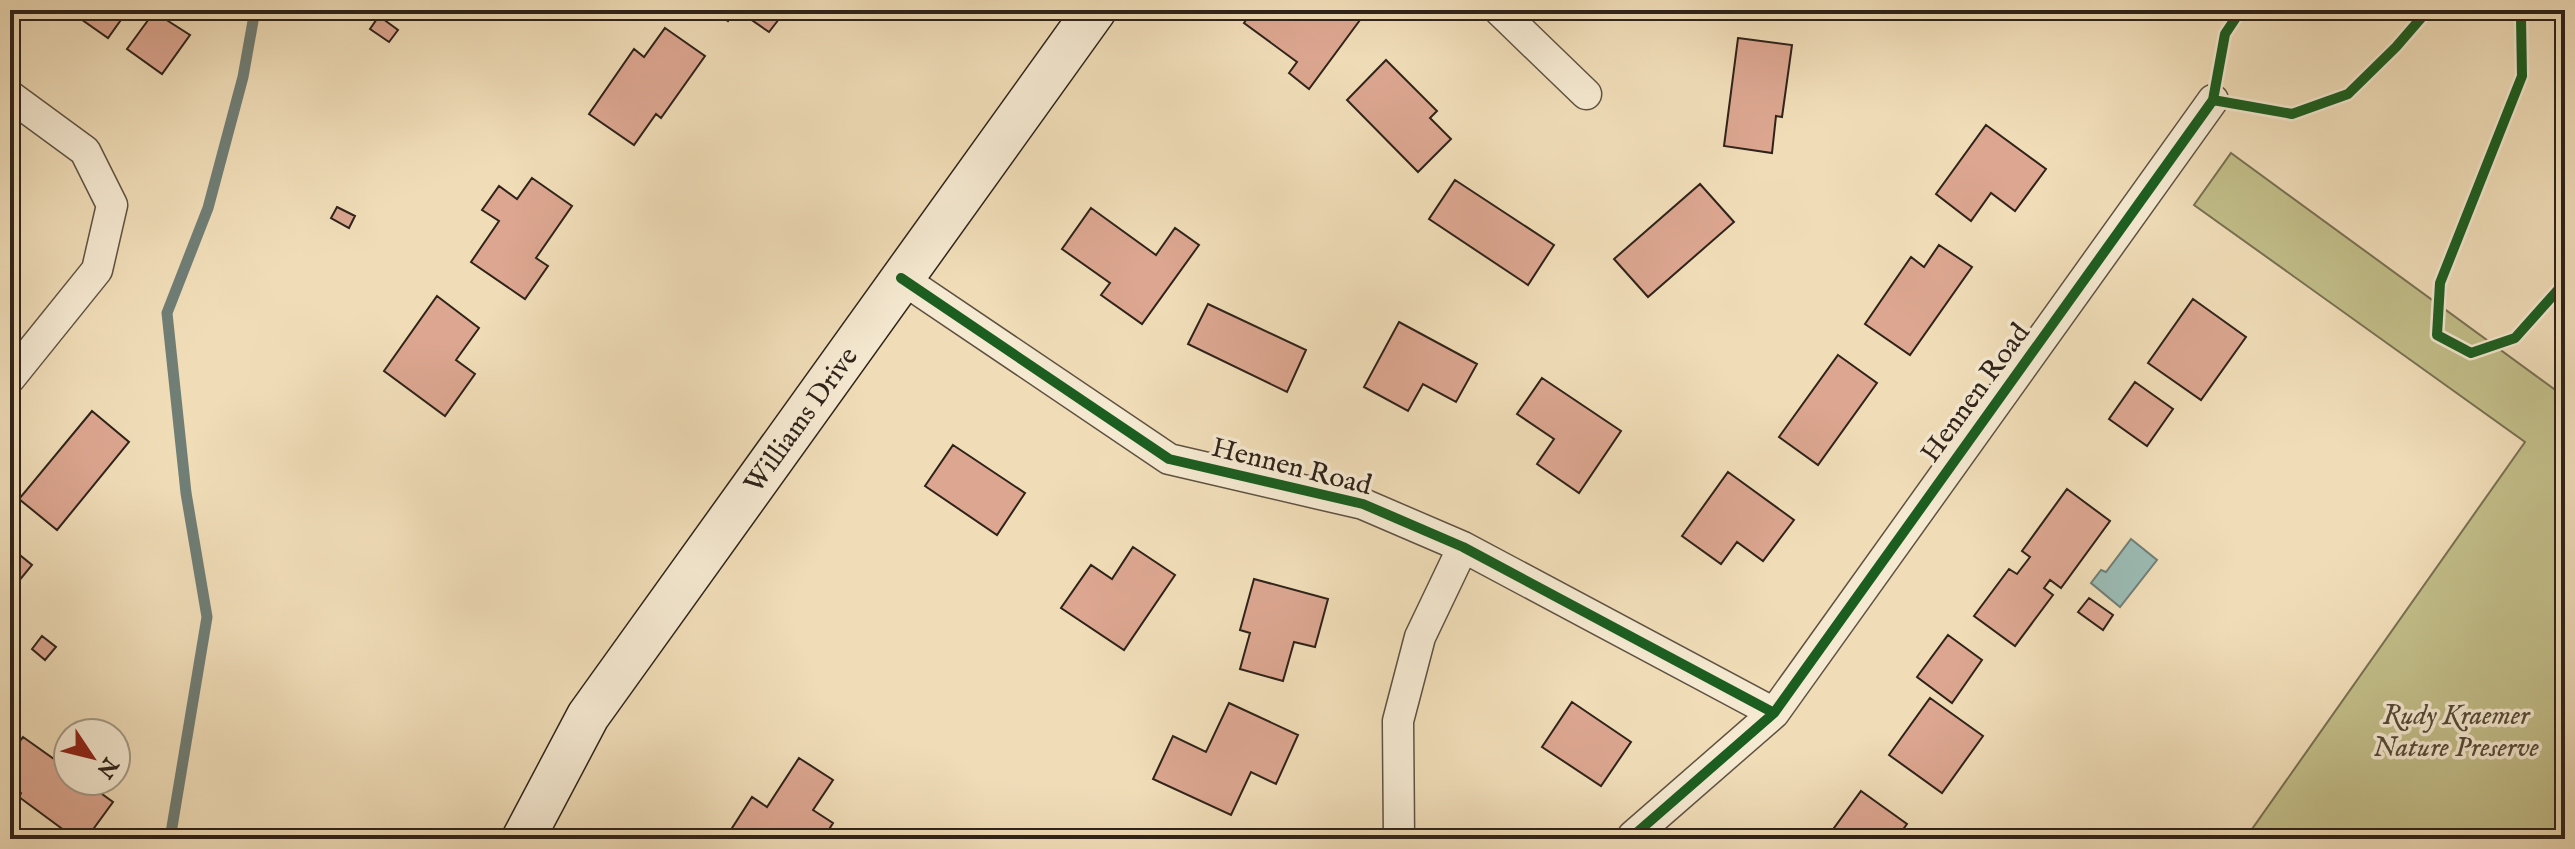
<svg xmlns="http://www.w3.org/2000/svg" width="2575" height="849" viewBox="0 0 2575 849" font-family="'IM FELL English',serif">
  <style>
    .green { fill: #c2be89; stroke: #787052; stroke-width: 2 }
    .water { fill: #9bbbb4; stroke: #707e76; stroke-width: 2 }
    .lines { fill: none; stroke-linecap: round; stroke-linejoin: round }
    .stream { stroke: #707e76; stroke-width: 11 }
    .building { fill: #dca690; stroke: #2f231a; stroke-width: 2 }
    .minor-casing { stroke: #5f5242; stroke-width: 33 }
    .secondary-casing { stroke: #2f231a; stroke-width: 45 }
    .minor { stroke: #f5e9d1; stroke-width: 30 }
    .secondary { stroke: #f5e9d1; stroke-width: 42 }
    .cycleway-casing { stroke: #f5e9d1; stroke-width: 15 }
    .cycleway { stroke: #1b5e20; stroke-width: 10 }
    .labels { text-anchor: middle; stroke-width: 7; stroke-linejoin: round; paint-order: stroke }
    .street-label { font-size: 28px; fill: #2f231a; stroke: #f5e9d1 }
    .park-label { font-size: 28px; font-style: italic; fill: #544a36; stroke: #f5e9d1 }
  </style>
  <rect width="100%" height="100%" fill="#f0ddb8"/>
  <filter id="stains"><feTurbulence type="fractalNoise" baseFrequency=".0025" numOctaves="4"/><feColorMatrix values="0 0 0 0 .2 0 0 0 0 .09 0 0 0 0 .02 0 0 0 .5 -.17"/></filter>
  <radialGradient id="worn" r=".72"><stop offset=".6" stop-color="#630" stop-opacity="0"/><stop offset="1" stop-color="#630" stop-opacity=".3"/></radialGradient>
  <path class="green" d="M 2231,153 L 2565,397 L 2565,839 L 2245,839 L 2525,442 L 2194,205 Z"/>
  <path class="water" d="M 2131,539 L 2157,560 L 2120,607 L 2091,583 L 2101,570 L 2106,572 Z"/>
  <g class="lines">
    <path class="stream" d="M 170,839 L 207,617 L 186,493 L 167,313 L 208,208 L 243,77 L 255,10"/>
  </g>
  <path class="building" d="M 68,10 L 128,10 L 108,38 Z
    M 712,10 L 736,10 L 728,21 Z
    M 737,10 L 786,10 L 769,32 Z
    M 1253,10 L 1346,10 L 1360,20 L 1309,89 L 1289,73 L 1297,62 L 1244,23 Z
    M 154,12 L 190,35 L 162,74 L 127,49 Z
    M 379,16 L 398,30 L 389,42 L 370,29 Z
    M 665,28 L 705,56 L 661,118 L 656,114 L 634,145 L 589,114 L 634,49 L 644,57 Z
    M 1738,38 L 1792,45 L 1782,117 L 1776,116 L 1772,153 L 1724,146 Z
    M 1386,60 L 1437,111 L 1430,118 L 1451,139 L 1418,172 L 1347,100 Z
    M 1986,125 L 2046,169 L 2015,211 L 1991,193 L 1971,221 L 1936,194 Z
    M 532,178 L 572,206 L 536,258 L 548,266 L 525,299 L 471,262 L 499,221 L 482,210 L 499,186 L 517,199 Z
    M 1455,180 L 1554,245 L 1528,285 L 1429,219 Z
    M 1700,184 L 1734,222 L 1648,297 L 1614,259 Z
    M 337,207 L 355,216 L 349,228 L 331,218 Z
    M 1091,208 L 1156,255 L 1175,228 L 1199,245 L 1142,324 L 1101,295 L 1110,283 L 1062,249 Z
    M 1939,245 L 1972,267 L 1910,355 L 1865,324 L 1911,257 L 1924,267 Z
    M 437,296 L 479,328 L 456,360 L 475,374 L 445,416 L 384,371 Z
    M 2193,299 L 2246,337 L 2201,400 L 2148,363 Z
    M 1208,304 L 1306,350 L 1287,392 L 1188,344 Z
    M 1399,322 L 1477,364 L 1456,402 L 1423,384 L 1408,411 L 1364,387 Z
    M 1838,355 L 1877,383 L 1818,465 L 1779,437 Z
    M 1542,378 L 1621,431 L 1579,493 L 1537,464 L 1554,439 L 1517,414 Z
    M 2135,382 L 2173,409 L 2147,446 L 2109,419 Z
    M 92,411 L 129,442 L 57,530 L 19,499 Z
    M 953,445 L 1025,493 L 997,535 L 925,486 Z
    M 1728,472 L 1794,520 L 1763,561 L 1737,542 L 1721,564 L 1682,536 Z
    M 2067,489 L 2110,521 L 2061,588 L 2050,580 L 2044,588 L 2053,595 L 2015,646 L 1974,616 L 2009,569 L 2017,574 L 2030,557 L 2022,551 Z
    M 10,547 L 32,565 L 10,592 Z
    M 1133,547 L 1175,575 L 1124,650 L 1061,608 L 1091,565 L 1112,579 Z
    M 1254,579 L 1328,599 L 1315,647 L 1294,642 L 1283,681 L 1240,669 L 1250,633 L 1240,630 Z
    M 2089,598 L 2113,615 L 2103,630 L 2078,612 Z
    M 1948,635 L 1982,660 L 1952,703 L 1917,677 Z
    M 42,636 L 56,647 L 45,660 L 32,649 Z
    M 1930,698 L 1983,736 L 1942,793 L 1889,755 Z
    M 1572,702 L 1631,742 L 1601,786 L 1542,747 Z
    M 1229,703 L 1298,735 L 1276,784 L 1251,772 L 1231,815 L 1153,779 L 1173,736 L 1206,752 Z
    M 23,737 L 68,769 L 68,781 L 84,781 L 113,802 L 86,839 L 76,839 L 19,797 L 21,793 L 10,786 L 10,755 Z
    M 799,758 L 833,780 L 813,810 L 833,823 L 823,839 L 725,839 L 752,797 L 767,807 Z
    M 1861,791 L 1907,824 L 1896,839 L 1826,839 Z"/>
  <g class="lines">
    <g class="minor-casing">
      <path id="minor" d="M 1499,10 L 1586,94
        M 10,96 L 85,151 L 112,205 L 97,270 L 10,378
        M 901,278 L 1169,459 L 1363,504 L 1463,547 L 1774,713
        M 1633,836 L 1774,713 L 2213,100
        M 1399,839 L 1398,721 L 1420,637 L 1463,547"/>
    </g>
    <g class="secondary-casing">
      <path id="secondary" d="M 523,839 L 588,716 L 1095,10"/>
    </g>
    <use href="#minor" class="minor"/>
    <use href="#secondary" class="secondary"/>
    <g class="cycleway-casing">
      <path id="cycleway" d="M 2241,10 L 2225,34 L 2213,100 L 2292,114 L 2348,94 L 2396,47 L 2428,10
        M 2511,10 L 2521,17 L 2522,76 L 2440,283 L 2437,335 L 2471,353 L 2515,338 L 2565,282
        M 901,278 L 1169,459 L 1363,504 L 1463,547 L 1774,713
        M 1633,836 L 1774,713 L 2213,100"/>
    </g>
    <use href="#cycleway" class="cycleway"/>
  </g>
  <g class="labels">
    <g class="street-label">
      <text transform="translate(1974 392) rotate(-54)" y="10">Hennen Road</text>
      <text transform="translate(800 419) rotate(-54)" y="10">Williams Drive</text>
      <text transform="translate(1292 465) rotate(14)" y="10">Hennen Road</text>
    </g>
    <g class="park-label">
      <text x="2456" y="724">Rudy Kraemer<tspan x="2456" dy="32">Nature Preserve</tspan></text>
    </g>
  </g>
  <rect width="2575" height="849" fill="none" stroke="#f0ddb8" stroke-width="40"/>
  <rect x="12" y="12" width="2551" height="825" fill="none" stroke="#2f231a" stroke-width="4"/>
  <rect x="20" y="20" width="2535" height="809" fill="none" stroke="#2f231a" stroke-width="2"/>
  <g transform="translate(92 757) rotate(125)"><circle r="38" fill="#f5e9d1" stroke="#a69a88" stroke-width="2"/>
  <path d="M0-6L14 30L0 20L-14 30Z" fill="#8f2418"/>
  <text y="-12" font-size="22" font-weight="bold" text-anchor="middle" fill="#2f231a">N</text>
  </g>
  <rect width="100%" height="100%" filter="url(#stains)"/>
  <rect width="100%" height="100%" fill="url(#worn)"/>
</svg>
